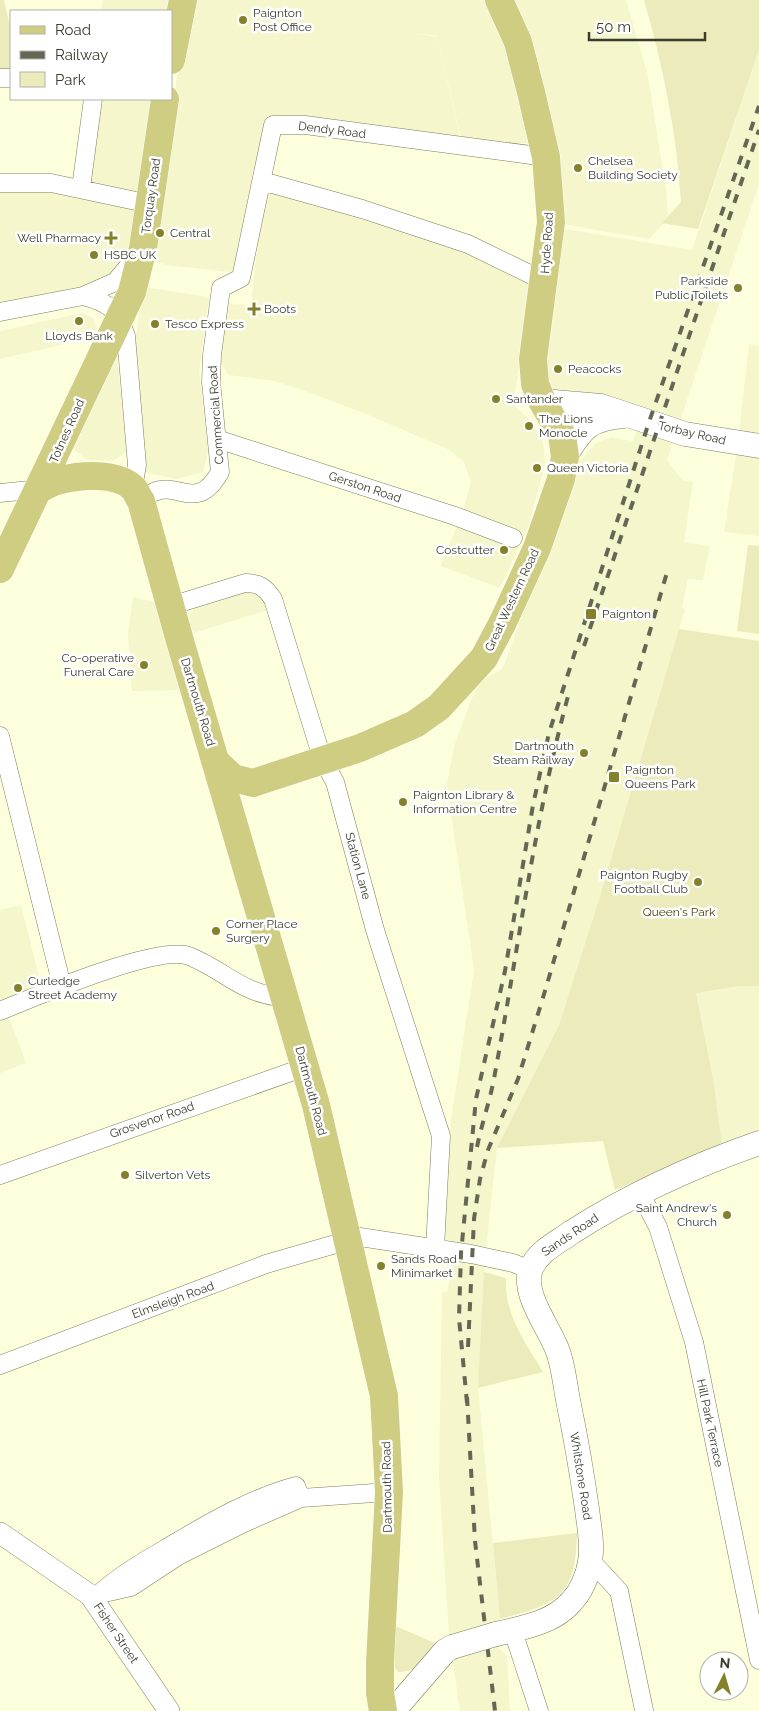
<svg xmlns="http://www.w3.org/2000/svg" width="759" height="1711" viewBox="0 0 759 1711" font-family="Raleway,sans-serif">
  <style>
    .built { fill: #f5f6cc }
    .green { fill: #ebebbb }
    .lines { fill: none; stroke-linecap: round; stroke-linejoin: round }
    .minor-casing { stroke: #7c7d5e; stroke-width: 19 }
    .tertiary-casing { stroke: #7c7d5e; stroke-width: 22 }
    .secondary-casing { stroke: #7c7d5e; stroke-width: 25 }
    .primary-casing { stroke: #fff; stroke-width: 29 }
    .minor { stroke: #fff; stroke-width: 18 }
    .tertiary { stroke: #fff; stroke-width: 21 }
    .secondary { stroke: #fff; stroke-width: 24 }
    .primary { stroke: #cecd81; stroke-width: 28 }
    .rail { stroke: #656653; stroke-width: 4; stroke-dasharray: 9 9; stroke-linecap: butt }
    .secondary-bridge-casing { stroke: #7c7d5e; stroke-width: 25; stroke-linecap: butt }
    .secondary-bridge { stroke: #fff; stroke-width: 24 }
    .poi-dot { fill: #83822b; stroke: #fff; stroke-width: 2 }
    .labels { text-anchor: middle; stroke-width: 5; stroke-linejoin: round; paint-order: stroke }
    .poi-label { font-size: 12px; fill: #3b3c2e; stroke: #fff; text-anchor: start }
    .street-label { font-size: 12px; fill: #3b3c2e; stroke: #fff }
    .park-label { font-size: 12px; fill: #474503; stroke: #fff }
  </style>
  <rect width="100%" height="100%" fill="#fdfedc"/>
  <path class="built" d="M 103,0 L 172,0 L 170,11 L 101,11 Z
    M 194,0 L 488,0 L 506,45 L 528,143 L 462,142 L 437,36 L 408,32 L 437,37 L 461,141 L 271,119 L 239,273 L 167,265 L 150,260 L 178,70 Z
    M 499,0 L 626,0 L 648,76 L 666,190 L 668,219 L 649,239 L 551,222 Z
    M 759,50 L 759,184 L 667,460 L 682,480 L 693,482 L 684,542 L 710,546 L 703,580 L 688,579 L 682,607 L 685,610 L 679,629 L 600,896 L 559,1025 L 497,1148 L 487,1238 L 478,1388 L 500,1619 L 495,1621 L 498,1648 L 507,1656 L 510,1711 L 460,1711 L 449,1635 L 439,1478 L 442,1292 L 448,1291 L 453,1242 L 443,1239 L 444,1207 L 451,1120 L 474,970 L 447,785 L 454,746 L 472,698 L 481,681 L 501,670 L 506,660 L 576,465 L 596,443 L 612,437 L 633,442 L 643,408 L 578,391 L 544,391 L 553,227 L 692,250 Z
    M 93,99 L 165,99 L 143,248 L 115,282 L 0,312 L 0,183 L 81,188 Z
    M 264,184 L 470,248 L 534,283 L 513,404 L 532,422 L 543,443 L 545,464 L 528,527 L 500,588 L 441,566 L 464,508 L 471,482 L 464,462 L 450,450 L 366,414 L 305,391 L 275,381 L 229,375 L 220,362 L 227,304 L 251,305 Z
    M 143,287 L 209,297 L 199,371 L 208,451 L 203,472 L 177,479 L 143,472 L 137,402 L 136,336 Z
    M 81,313 L 92,317 L 97,328 L 95,337 L 0,359 L 0,331 Z
    M 115,339 L 127,451 L 113,461 L 87,460 L 67,444 Z
    M 749,344 L 759,346 L 759,536 L 724,532 L 738,443 Z
    M 247,589 L 260,592 L 268,610 L 190,634 L 187,621 L 196,605 Z
    M 133,597 L 157,603 L 182,690 L 132,691 L 128,634 Z
    M 21,905 L 40,981 L 39,986 L 31,991 L 3,1002 L 26,1063 L 0,1073 L 0,910 Z
    M 739,986 L 759,986 L 759,1134 L 722,1145 L 714,1084 L 696,993 Z"/>
  <path class="green" d="M 0,0 L 4,0 L 11,31 L 11,73 L 0,73 Z
    M 644,0 L 759,0 L 759,50 L 698,229 L 662,223 L 681,202 C 677,134 663,66 644,0 Z
    M 748,545 L 759,546 L 759,634 L 737,631 Z
    M 679,629 L 759,641 L 759,986 L 739,986 L 696,993 L 714,1084 L 722,1145 L 615,1190 L 603,1141 L 497,1148 L 559,1025 L 600,896 Z
    M 484,1272 L 506,1278 C 504,1315 525,1341 543,1372 L 478,1388 Z
    M 577,1533 C 576,1597 557,1604 500,1619 L 493,1543 Z
    M 393,1625 L 435,1643 C 425,1656 417,1673 398,1672 C 388,1660 392,1640 393,1625 Z"/>
  <g class="lines">
    <g class="minor-casing">
      <path id="minor" d="M 0,78 L 11,78
        M 262,181 L 362,209 L 468,244 L 544,281
        M 0,183 L 51,183 L 150,204
        M 81,188 L 93,99
        M 83,296 C 110,303 117,309 126,336 L 137,465 L 133,488
        M 0,312 L 83,296 L 115,282 L 137,256
        M 217,439 L 455,516 L 513,538
        M 0,493 L 39,489
        M 141,501 C 145,498 149,494 154,492 C 178,481 197,513 220,472 L 211,382 L 212,355 L 221,288 L 241,278 L 273,125 L 305,125 L 546,157
        M 170,606 L 245,583 C 259,583 265,587 273,599 L 323,761 L 335,782 L 375,930 L 441,1136 L 435,1248
        M 0,736 L 62,986
        M 0,1011 C 34,997 159,944 189,956 C 228,972 240,994 287,998
        M 0,1175 L 305,1067
        M 640,1193 L 658,1227 L 694,1342 L 759,1660
        M 0,1365 L 266,1264 L 360,1237 L 471,1254 L 513,1263 L 530,1270
        M 590,1560 L 619,1591 L 644,1710
        M 100,1594 L 131,1587 L 178,1556 L 244,1523 L 301,1498
        M 90,1595 L 99,1594 C 122,1573 148,1559 175,1543 C 214,1520 252,1498 296,1486 L 301,1498 L 389,1492
        M 513,1631 L 539,1711"/>
    </g>
    <g class="tertiary-casing">
      <path id="tertiary" d="M 0,1533 L 90,1595 L 169,1711"/>
    </g>
    <g class="secondary-casing">
      <path id="secondary" d="M 542,401 L 601,406 L 685,434 L 759,446
        M 565,457 C 581,429 590,418 624,416
        M 496,1634 C 522,1628 553,1623 571,1602 C 581,1592 588,1575 590,1562 C 593,1544 589,1526 587,1509 C 582,1474 576,1439 569,1405 C 565,1387 564,1366 557,1349 C 549,1328 521,1292 531,1269 C 538,1251 557,1243 572,1232 C 631,1194 693,1166 759,1143
        M 388,1711 L 401,1702 L 445,1651 L 452,1647"/>
    </g>
    <g class="primary-casing">
      <path id="primary" d="M 171,60 L 183,0
        M 39,489 C 46,486 54,481 61,480 C 80,475 117,472 133,488 C 136,491 138,497 141,501 L 180,641 L 316,1105 L 384,1396 L 389,1492 L 380,1662 L 380,1693 L 383,1711
        M 0,569 L 132,292 L 143,248 L 165,99
        M 215,761 L 233,778 L 253,783 L 360,748 L 415,724 L 439,707 L 484,658 L 503,622 L 537,548 L 561,479 L 565,457 L 562,435 L 542,401 L 535,384 L 533,359 L 551,222 L 546,157 L 531,92 L 518,42 L 499,0"/>
    </g>
    <use href="#minor" class="minor"/>
    <use href="#tertiary" class="tertiary"/>
    <use href="#secondary" class="secondary"/>
    <use href="#primary" class="primary"/>
    <path class="rail" d="M 584,646 L 759,130
      M 477,1147 C 482,1122 491,1098 495,1073 C 519,945 535,815 570,689
      M 468,1347 L 474,1219 L 480,1179 L 488,1150 L 518,1079 L 545,991 L 668,569
      M 467,1397 L 475,1541 L 495,1711
      M 467,1403 L 459,1318 L 461,1253 L 476,1099 L 505,971 L 533,805 L 549,733 L 649,422 L 759,106"/>
    <g class="secondary-bridge-casing">
      <path id="secondary-bridge" d="M 452,1647 L 496,1634"/>
    </g>
    <use href="#secondary-bridge" class="secondary-bridge"/>
  </g>
  <g class="poi-dot">
    <circle cx="243" cy="20" r="5"/>
    <circle cx="578" cy="168" r="5"/>
    <circle cx="160" cy="233" r="5"/>
    <path d="M108.5 230.5h5v5h5v5h-5v5h-5v-5h-5v-5h5z"/>
    <circle cx="94" cy="255" r="5"/>
    <circle cx="738" cy="288" r="5"/>
    <path d="M251.5 301.5h5v5h5v5h-5v5h-5v-5h-5v-5h5z"/>
    <circle cx="79" cy="321" r="5"/>
    <circle cx="155" cy="324" r="5"/>
    <circle cx="558" cy="369" r="5"/>
    <circle cx="496" cy="399" r="5"/>
    <circle cx="529" cy="426" r="5"/>
    <circle cx="537" cy="468" r="5"/>
    <circle cx="504" cy="550" r="5"/>
    <rect x="585" y="608" width="12" height="12" rx="2.5"/>
    <circle cx="144" cy="665" r="5"/>
    <circle cx="584" cy="753" r="5"/>
    <rect x="608" y="771" width="12" height="12" rx="2.5"/>
    <circle cx="403" cy="802" r="5"/>
    <circle cx="698" cy="882" r="5"/>
    <circle cx="216" cy="931" r="5"/>
    <circle cx="18" cy="988" r="5"/>
    <circle cx="125" cy="1175" r="5"/>
    <circle cx="727" cy="1215" r="5"/>
    <circle cx="381" cy="1266" r="5"/>
  </g>
  <g class="labels">
    <g class="poi-label">
      <text x="253" y="17">Paignton<tspan x="253" dy="14">Post Office</tspan></text>
      <text x="588" y="165">Chelsea<tspan x="588" dy="14">Building Society</tspan></text>
      <text x="170" y="237">Central</text>
      <text x="101" y="242" text-anchor="end">Well Pharmacy</text>
      <text x="104" y="259">HSBC UK</text>
      <text x="728" y="285" text-anchor="end">Parkside<tspan x="728" dy="14">Public Toilets</tspan></text>
      <text x="264" y="313">Boots</text>
      <text x="165" y="328">Tesco Express</text>
      <text x="79" y="340" text-anchor="middle">Lloyds Bank</text>
      <text x="568" y="373">Peacocks</text>
      <text x="506" y="403">Santander</text>
      <text x="539" y="423">The Lions<tspan x="539" dy="14">Monocle</tspan></text>
      <text x="547" y="472">Queen Victoria</text>
      <text x="494" y="554" text-anchor="end">Costcutter</text>
      <text x="602" y="618">Paignton</text>
      <text x="134" y="662" text-anchor="end">Co-operative<tspan x="134" dy="14">Funeral Care</tspan></text>
      <text x="574" y="750" text-anchor="end">Dartmouth<tspan x="574" dy="14">Steam Railway</tspan></text>
      <text x="625" y="774">Paignton<tspan x="625" dy="14">Queens Park</tspan></text>
      <text x="413" y="799">Paignton Library &amp;<tspan x="413" dy="14">Information Centre</tspan></text>
      <text x="688" y="879" text-anchor="end">Paignton Rugby<tspan x="688" dy="14">Football Club</tspan></text>
      <text x="226" y="928">Corner Place<tspan x="226" dy="14">Surgery</tspan></text>
      <text x="28" y="985">Curledge<tspan x="28" dy="14">Street Academy</tspan></text>
      <text x="135" y="1179">Silverton Vets</text>
      <text x="717" y="1212" text-anchor="end">Saint Andrew's<tspan x="717" dy="14">Church</tspan></text>
      <text x="391" y="1263">Sands Road<tspan x="391" dy="14">Minimarket</tspan></text>
    </g>
    <g class="street-label">
      <text transform="translate(332 130) rotate(7)" y="4">Dendy Road</text>
      <text transform="translate(151 196) rotate(-82)" y="4">Torquay Road</text>
      <text transform="translate(547 243) rotate(-86)" y="4">Hyde Road</text>
      <text transform="translate(216 415) rotate(-94)" y="4">Commercial Road</text>
      <text transform="translate(67 431) rotate(-66)" y="4">Totnes Road</text>
      <text transform="translate(692 433) rotate(13)" y="4">Torbay Road</text>
      <text transform="translate(365 487) rotate(18)" y="4">Gerston Road</text>
      <text transform="translate(512 600) rotate(-65)" y="4">Great Western Road</text>
      <text transform="translate(198 702) rotate(73)" y="4">Dartmouth Road</text>
      <text transform="translate(358 866) rotate(75)" y="4">Station Lane</text>
      <text transform="translate(311 1091) rotate(75)" y="4">Dartmouth Road</text>
      <text transform="translate(152 1120) rotate(-19)" y="4">Grosvenor Road</text>
      <text transform="translate(570 1235) rotate(-34)" y="4">Sands Road</text>
      <text transform="translate(173 1300) rotate(-20)" y="4">Elmsleigh Road</text>
      <text transform="translate(710 1423) rotate(78)" y="4">Hill Park Terrace</text>
      <text transform="translate(581 1476) rotate(81)" y="4">Whitstone Road</text>
      <text transform="translate(387 1487) rotate(-91)" y="4">Dartmouth Road</text>
      <text transform="translate(116 1633) rotate(56)" y="4">Fisher Street</text>
    </g>
    <g class="park-label">
      <text x="679" y="916">Queen's Park</text>
    </g>
  </g>
  <rect x="10" y="10" width="162" height="90" fill="#ffffff" stroke="#b1b1ab"/>
  <rect x="20" y="26" width="25" height="8" fill="#cecd81" stroke="#b1b1ab"/>
  <text x="55" y="35" font-size="15" fill="#3b3c2e">Road</text>
  <rect x="20" y="51" width="25" height="8" fill="#656653" stroke="#b1b1ab"/>
  <text x="55" y="60" font-size="15" fill="#3b3c2e">Railway</text>
  <rect x="20" y="72" width="25" height="15" fill="#ebebbb" stroke="#b1b1ab"/>
  <text x="55" y="85" font-size="15" fill="#3b3c2e">Park</text>
  <g transform="translate(724 1676) rotate(5)"><circle r="24" fill="#ffffff" stroke="#b1b1ab"/>
  <path d="M0-4L9 19L0 12L-9 19Z" fill="#83822b"/>
  <text y="-8" font-size="14" font-weight="bold" text-anchor="middle" fill="#3b3c2e">N</text>
  </g>
  <path d="M589 32v8h116v-8" fill="none" stroke="#3b3c2e" stroke-width="2.5"/>
  <text x="596" y="32" font-size="15" fill="#3b3c2e" stroke="#ffffff" stroke-width="4" paint-order="stroke">50 m</text>
</svg>
